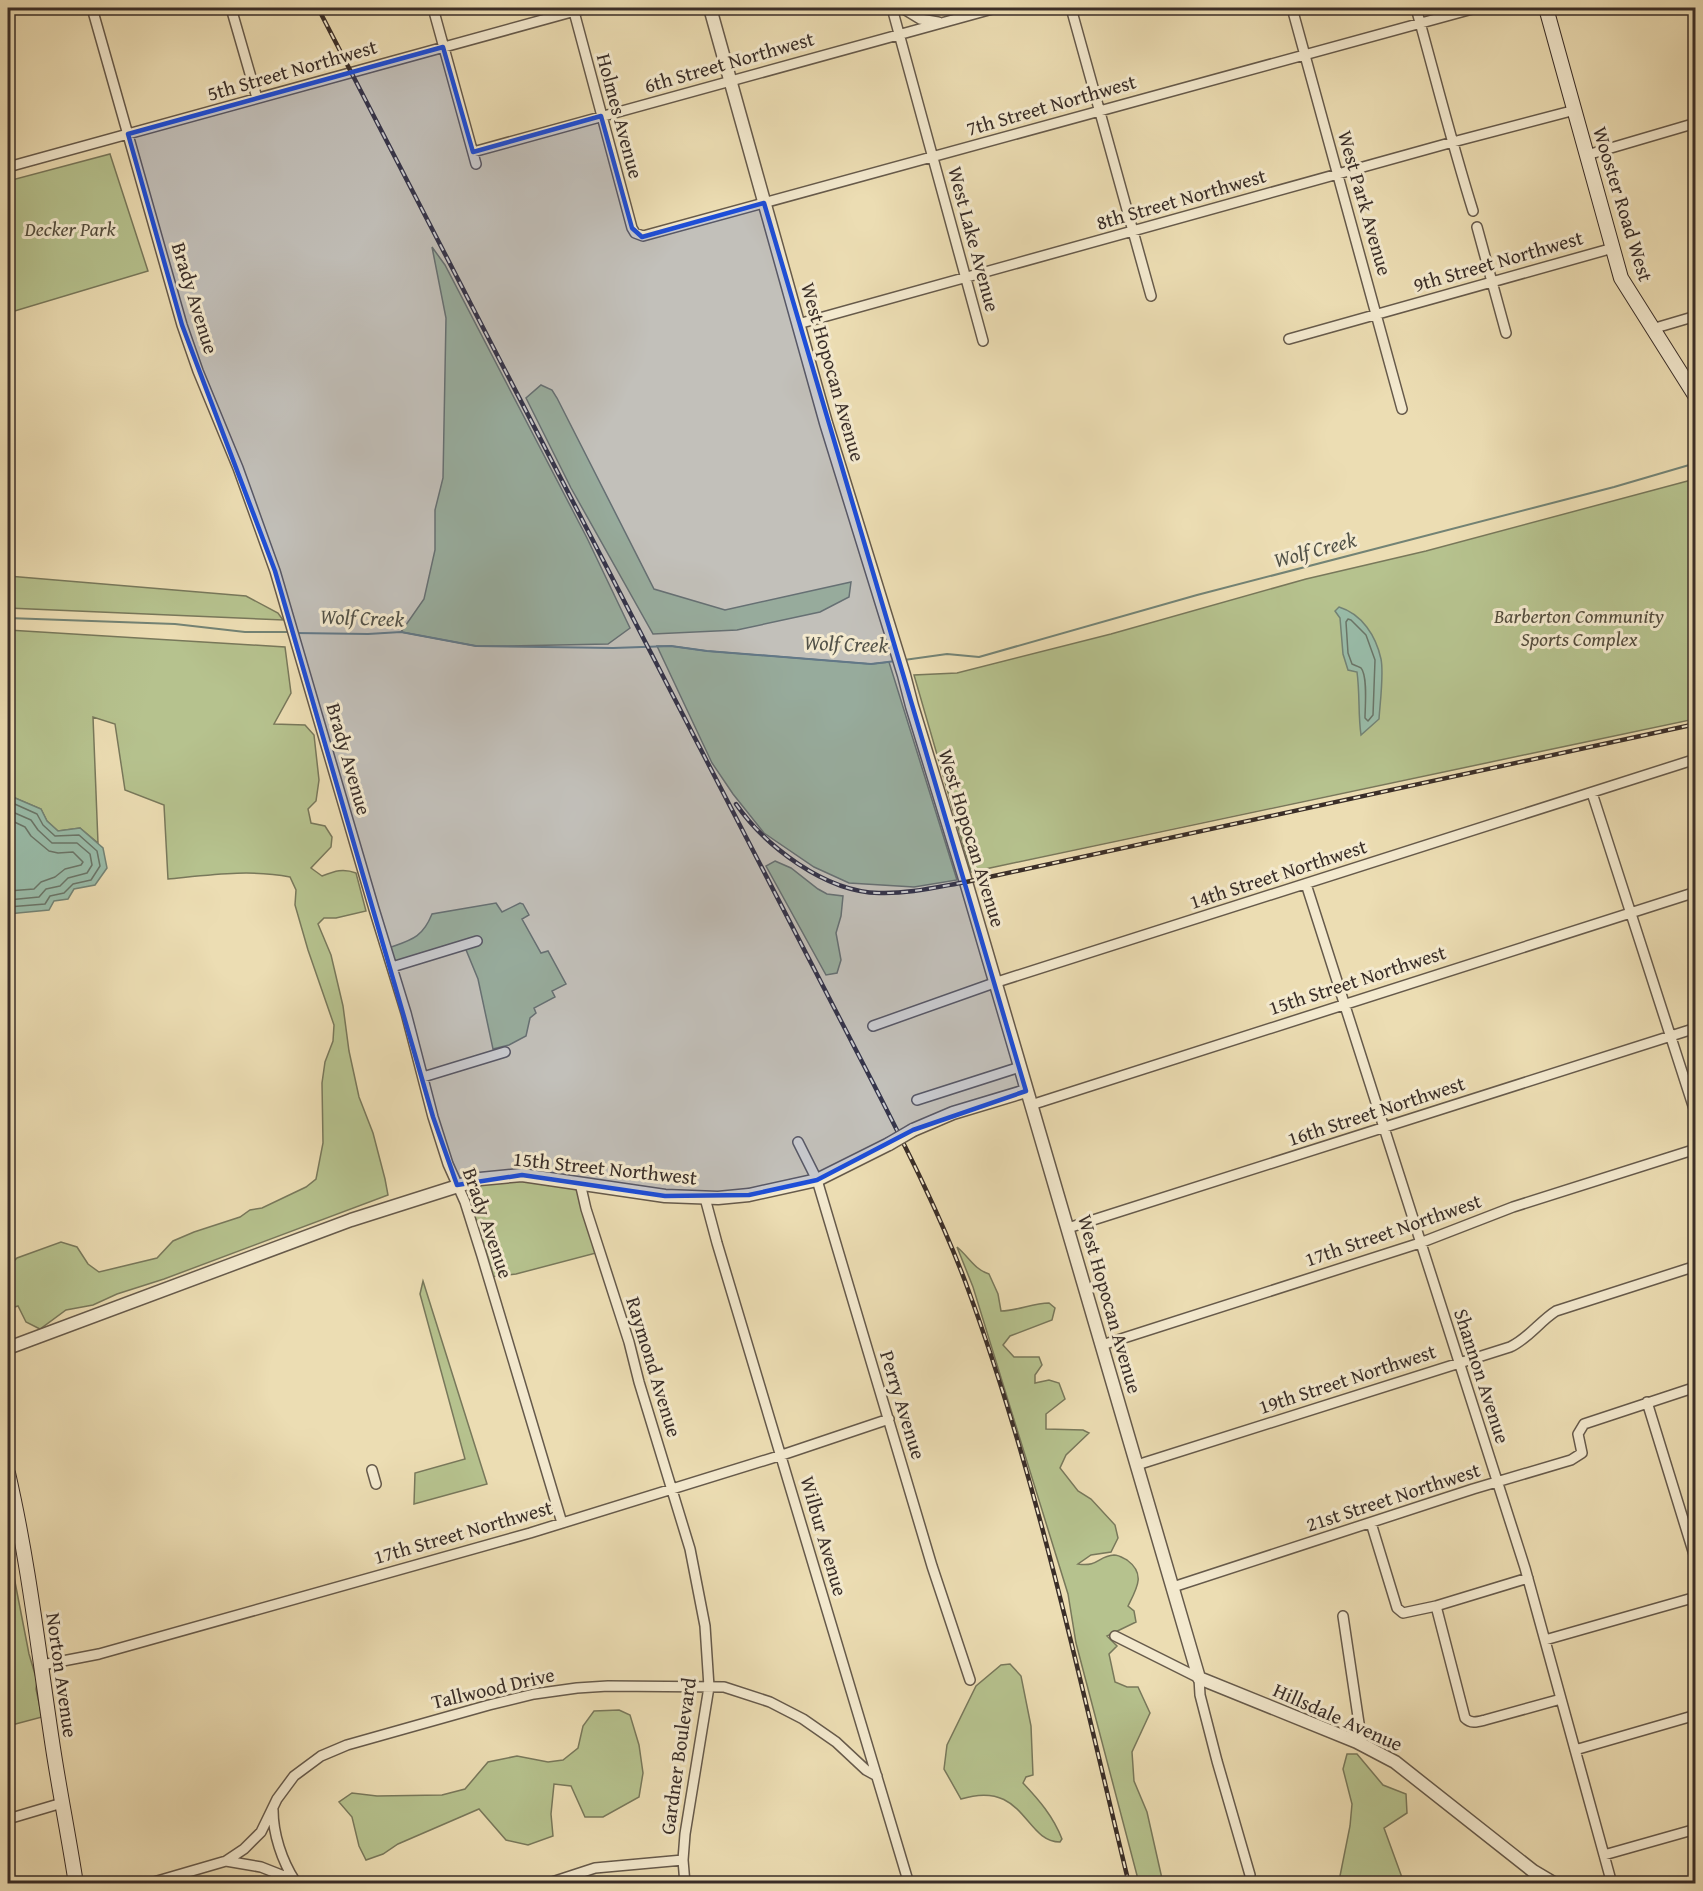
<svg xmlns="http://www.w3.org/2000/svg" width="1703" height="1891" viewBox="0 0 1703 1891" font-family="'Gentium Book Plus',serif">
  <style>
    .green { fill: #b6c28e; stroke: #78785b; stroke-width: 1.5 }
    .water { fill: #99bca9; stroke: #738375; stroke-width: 1.5 }
    .lines { fill: none; stroke-linecap: round; stroke-linejoin: round }
    .shore { stroke: #6a7568; stroke-width: 1.5 }
    .stream { stroke: #738375; stroke-width: 2 }
    .minor-casing { stroke: #665a4b; stroke-width: 12 }
    .tertiary-casing { stroke: #665a4b; stroke-width: 15 }
    .secondary-casing { stroke: #3a2e28; stroke-width: 16 }
    .minor { stroke: #f3e9ce; stroke-width: 9 }
    .tertiary { stroke: #f3e9ce; stroke-width: 12 }
    .secondary { stroke: #f3e9ce; stroke-width: 14 }
    .rail-casing { stroke: #3a2e28; stroke-width: 4.5 }
    .rail { stroke: #f3e9ce; stroke-width: 2; stroke-dasharray: 7; stroke-linecap: butt }
    .tertiary-bridge-casing { stroke: #665a4b; stroke-width: 15; stroke-linecap: butt }
    .tertiary-bridge { stroke: #f3e9ce; stroke-width: 12 }
    .marked { fill: #1d4ed8; fill-opacity: 0.2; stroke: #1d4ed8; stroke-width: 4.5; stroke-linejoin: round }
    .labels { text-anchor: middle; stroke-width: 6; stroke-linejoin: round; paint-order: stroke }
    .street-label { font-size: 20px; fill: #3a2e28; stroke: #f3e9ce }
    .park-label { font-size: 20px; font-style: italic; fill: #534c3c; stroke: #f3e9ce }
    .water-label { font-size: 21px; font-style: italic; fill: #525248; stroke: #f3e9ce }
  </style>
  <rect width="100%" height="100%" fill="#ecddb3"/>
  <filter id="stains"><feTurbulence type="fractalNoise" baseFrequency=".00333" numOctaves="4"/><feColorMatrix values="0 0 0 0 .2 0 0 0 0 .09 0 0 0 0 .02 0 0 0 .5 -.17"/></filter>
  <radialGradient id="worn" r=".72"><stop offset=".6" stop-color="#630" stop-opacity="0"/><stop offset="1" stop-color="#630" stop-opacity=".3"/></radialGradient>
  <path class="green" d="M 110,154 L 148,271 L 8,313 L 8,181 Z
    M 432,247 L 445,265 L 587,538 L 630,628 L 608,644 L 506,646 L 476,646 L 401,632 L 424,599 L 435,550 L 435,510 L 443,478 L 446,318 Z
    M 541,385 L 552,390 L 557,398 L 654,589 L 725,610 L 851,582 L 849,597 L 820,612 L 737,630 L 653,634 L 571,488 L 526,398 Z
    M 1695,479 L 1695,719 C 1454,770 1213,819 971,872 L 914,675 L 957,673 L 1111,634 L 1306,579 L 1426,551 Z
    M 8,576 L 246,596 L 278,613 L 283,620 L 8,608 Z
    M 8,630 L 285,647 L 291,693 L 274,724 L 305,725 L 314,735 L 319,780 L 316,801 L 308,809 L 311,823 L 325,826 L 332,837 L 331,847 L 311,868 L 322,876 C 335,871 343,868 356,873 L 366,911 L 336,918 L 324,918 L 318,924 L 331,955 L 343,1006 L 349,1051 L 359,1097 L 373,1133 L 385,1179 L 388,1195 L 164,1279 L 117,1294 L 93,1305 L 66,1310 L 40,1329 L 26,1322 L 18,1306 L 8,1309 L 8,1267 L 17,1258 L 61,1242 L 77,1247 L 88,1264 L 99,1272 L 157,1258 L 173,1241 L 194,1232 L 240,1217 L 250,1210 L 262,1208 L 306,1187 L 316,1179 L 323,1143 L 322,1083 L 325,1062 L 333,1041 L 334,1025 L 308,950 L 295,905 L 296,890 L 290,877 C 250,869 209,875 168,879 L 164,805 L 125,790 L 115,724 L 93,717 L 98,843 L 80,828 L 58,831 L 47,821 L 41,809 L 8,795 Z
    M 657,646 L 671,646 L 707,651 L 871,664 L 889,662 L 957,880 L 914,887 L 849,883 L 814,867 L 764,833 L 733,794 L 712,763 Z
    M 775,861 L 791,868 L 818,889 L 827,894 L 843,896 L 841,916 L 836,933 L 841,960 L 837,973 L 826,975 L 766,866 Z
    M 496,903 L 502,912 L 520,903 L 523,904 L 529,915 L 522,919 L 541,953 L 548,951 L 566,984 L 552,991 L 555,997 L 534,1008 L 536,1013 L 530,1018 L 526,1036 L 509,1045 L 493,1049 L 478,979 L 464,945 L 392,967 L 386,949 C 410,940 422,939 432,914 Z
    M 504,1178 L 578,1184 L 596,1253 L 516,1274 L 489,1277 L 461,1187 Z
    M 957,1247 C 970,1258 974,1269 989,1274 L 998,1294 L 1001,1311 C 1017,1311 1033,1303 1049,1303 L 1055,1308 L 1052,1320 L 1010,1336 L 1003,1345 L 1014,1357 L 1039,1357 L 1042,1365 L 1035,1375 L 1035,1383 L 1049,1380 L 1059,1383 L 1065,1399 L 1046,1414 L 1046,1429 L 1083,1430 L 1089,1433 L 1066,1455 L 1060,1468 L 1078,1491 L 1091,1499 L 1115,1525 L 1118,1538 L 1111,1552 L 1091,1555 L 1078,1564 C 1099,1567 1098,1556 1114,1555 C 1119,1555 1123,1558 1127,1560 C 1146,1574 1137,1588 1128,1606 L 1134,1611 L 1136,1622 L 1107,1636 L 1117,1646 L 1109,1654 L 1115,1682 L 1127,1687 L 1138,1687 L 1150,1713 L 1132,1752 L 1134,1781 L 1147,1812 L 1163,1883 L 1139,1883 L 1076,1643 L 1068,1594 L 973,1287 Z
    M 423,1281 L 487,1484 L 414,1504 L 415,1473 L 465,1459 L 420,1294 Z
    M 8,1546 L 29,1654 L 37,1681 L 36,1689 L 42,1717 L 8,1726 Z
    M 1010,1664 L 1021,1676 L 1031,1726 L 1033,1775 L 1026,1777 L 1023,1783 C 1039,1800 1053,1816 1062,1839 L 1060,1842 C 1024,1842 1025,1779 961,1799 L 944,1769 L 947,1745 L 976,1686 L 1001,1665 Z
    M 619,1710 L 630,1715 L 639,1745 L 643,1773 L 639,1797 L 603,1817 L 585,1817 L 571,1786 L 554,1784 L 551,1814 L 553,1836 L 528,1845 L 506,1840 L 479,1809 L 398,1844 L 383,1854 L 366,1860 L 359,1846 L 352,1817 L 339,1802 L 352,1793 L 377,1796 L 442,1795 L 465,1789 L 488,1762 L 517,1756 L 548,1762 L 563,1760 L 578,1748 L 583,1726 L 594,1711 Z
    M 1347,1754 L 1357,1754 L 1383,1785 L 1406,1794 L 1407,1813 L 1384,1828 L 1404,1883 L 1351,1883 L 1340,1876 L 1350,1826 L 1352,1804 L 1343,1769 Z"/>
  <path class="water" d="M 1339,607 C 1362,614 1376,636 1381,659 C 1384,674 1380,703 1379,719 L 1361,735 C 1358,715 1360,694 1357,672 L 1348,670 L 1343,654 L 1340,618 L 1335,611 Z
    M 8,795 L 41,809 L 47,821 L 58,831 L 80,828 L 103,848 L 107,868 L 95,885 L 74,889 L 68,899 L 54,901 L 49,910 L 8,914 Z"/>
  <g class="lines">
    <path class="shore" d="M 1348,619 L 1351,620 L 1366,635 L 1375,660 L 1373,715 L 1368,721 L 1365,718 C 1365,708 1368,676 1361,668 C 1360,667 1354,665 1352,664 L 1348,653 L 1346,622 Z
      M 8,801 L 37,814 L 43,825 L 55,836 L 79,835 L 97,851 L 100,866 L 91,880 L 73,884 L 64,893 L 50,896 L 45,904 L 8,907
      M 8,810 L 31,820 L 38,830 L 52,843 L 77,843 L 90,854 L 92,865 L 87,873 L 68,878 L 60,886 L 46,889 L 39,897 L 8,900
      M 8,819 L 25,827 L 31,836 L 49,851 L 58,853 L 73,852 L 83,862 L 81,865 L 65,869 L 55,877 L 41,882 L 34,889 L 8,891"/>
    <path class="stream" d="M 8,618 L 175,624 L 245,632 L 289,632
      M 295,633 L 368,634 L 401,632 L 476,646 L 613,648 L 671,646 L 707,651 L 871,664 L 896,661
      M 904,660 L 947,654 L 979,657 L 1197,595 L 1614,487 L 1696,463"/>
    <g class="minor-casing">
      <path id="minor" d="M 92,8 L 182,325 L 198,371 L 238,468 L 275,571 L 374,909 L 406,1013 L 433,1117 L 448,1164 L 465,1202 L 482,1256 L 562,1523
        M 231,8 L 257,98
        M 433,8 L 476,164
        M 573,8 L 632,228 L 635,233 L 643,236 L 1476,8
        M 892,8 L 983,341
        M 902,8 L 920,19 L 938,22
        M 1071,8 L 1151,296
        M 1292,8 L 1402,409
        M 1416,8 C 1435,76 1452,144 1473,211
        M 473,152 L 996,8
        M 1587,155 L 1696,123
        M 8,167 L 586,8
        M 1477,227 L 1506,333
        M 798,324 L 1453,142 L 1575,110
        M 1652,329 L 1696,316
        M 1289,339 L 1613,248
        M 1592,793 L 1696,1115
        M 1306,884 L 1525,1568 L 1612,1884
        M 392,967 L 477,941
        M 873,1026 L 994,983 L 1696,759
        M 423,1077 L 505,1052
        M 917,1100 L 1020,1067
        M 1031,1105 L 1696,892
        M 798,1142 L 817,1180 L 932,1566 L 970,1680
        M 580,1183 L 586,1209 L 629,1342 L 639,1382 L 690,1549 L 705,1626 L 709,1687 L 685,1834 L 683,1860 L 685,1884
        M 705,1198 L 717,1243 L 909,1884
        M 1068,1228 L 1696,1028
        M 1102,1345 L 1420,1243 L 1513,1207 L 1696,1149
        M 1647,1402 L 1696,1561
        M 1137,1465 L 1510,1347 C 1528,1339 1540,1321 1556,1311 L 1696,1266
        M 372,1470 L 376,1484
        M 1371,1523 L 1397,1608 L 1403,1613 L 1436,1606 L 1528,1578
        M 1173,1587 L 1473,1489 L 1571,1460 L 1582,1453 L 1578,1434 L 1584,1424 L 1696,1387
        M 1436,1606 L 1465,1718 C 1471,1724 1477,1722 1485,1720 L 1561,1699
        M 1343,1616 L 1360,1730 L 1357,1742
        M 1115,1636 L 1199,1678 L 1200,1695 L 1217,1761 L 1250,1875
        M 1545,1640 L 1696,1597
        M 42,1665 L 99,1654 L 530,1533 L 782,1455 L 889,1419
        M 1575,1750 L 1696,1715
        M 273,1810 C 273,1834 282,1861 295,1881
        M 8,1819 L 62,1803
        M 1604,1855 L 1696,1829
        M 226,1861 L 261,1867 L 294,1880
        M 147,1884 L 226,1861 L 244,1849 L 261,1832 L 277,1799 L 294,1776 L 321,1756 L 347,1745 L 489,1705 L 534,1694 L 577,1688 L 608,1686 L 724,1687 L 770,1702 L 803,1719 L 836,1742 L 866,1770 L 877,1776
        M 546,1884 L 595,1868 L 683,1860"/>
    </g>
    <g class="tertiary-casing">
      <path id="tertiary" d="M 710,8 L 826,423 L 904,675 L 912,706 L 966,882 L 1199,1678 L 1357,1742 L 1395,1762 L 1533,1871 L 1555,1884
        M 913,1130 L 953,1113 L 1026,1091
        M 8,1348 L 351,1220 L 480,1179 L 522,1175 L 665,1196 L 718,1198 L 749,1195 L 817,1180 L 889,1144"/>
    </g>
    <g class="secondary-casing">
      <path id="secondary" d="M 1546,8 L 1621,278 L 1696,397
        M 8,1473 C 29,1564 39,1656 53,1748 C 60,1794 69,1838 76,1884"/>
    </g>
    <use href="#minor" class="minor"/>
    <use href="#tertiary" class="tertiary"/>
    <use href="#secondary" class="secondary"/>
    <g class="rail-casing">
      <path id="rail" d="M 318,8 L 873,1083 C 906,1148 939,1212 965,1281 C 1037,1475 1080,1682 1129,1884
        M 736,804 C 765,846 825,892 879,893 C 908,894 937,887 966,882 L 1696,724"/>
    </g>
    <use href="#rail" class="rail"/>
    <g class="tertiary-bridge-casing">
      <path id="tertiary-bridge" d="M 889,1144 L 913,1130"/>
    </g>
    <use href="#tertiary-bridge" class="tertiary-bridge"/>
  </g>
  <path class="marked" d="M 443,47 L 473,152 L 601,116 L 632,228 L 642,237 L 764,203 L 1026,1091 L 913,1130 L 817,1180 L 749,1195 L 665,1196 L 522,1175 L 457,1185 L 433,1117 L 275,571 L 182,325 L 128,134 Z"/>
  <g class="labels">
    <g class="street-label">
      <text transform="translate(729 62) rotate(-16)" y="7">6th Street Northwest</text>
      <text transform="translate(292 70) rotate(-16)" y="7">5th Street Northwest</text>
      <text transform="translate(1051 105) rotate(-16)" y="7">7th Street Northwest</text>
      <text transform="translate(620 116) rotate(75)" y="7">Holmes Avenue</text>
      <text transform="translate(1181 199) rotate(-16)" y="7">8th Street Northwest</text>
      <text transform="translate(1365 203) rotate(74)" y="7">West Park Avenue</text>
      <text transform="translate(1623 204) rotate(73)" y="7">Wooster Road West</text>
      <text transform="translate(974 239) rotate(75)" y="7">West Lake Avenue</text>
      <text transform="translate(1498 261) rotate(-16)" y="7">9th Street Northwest</text>
      <text transform="translate(195 298) rotate(73)" y="7">Brady Avenue</text>
      <text transform="translate(833 372) rotate(74)" y="7">West Hopocan Avenue</text>
      <text transform="translate(349 759) rotate(74)" y="7">Brady Avenue</text>
      <text transform="translate(972 838) rotate(73)" y="7">West Hopocan Avenue</text>
      <text transform="translate(1278 874) rotate(-18)" y="7">14th Street Northwest</text>
      <text transform="translate(1357 980) rotate(-18)" y="7">15th Street Northwest</text>
      <text transform="translate(1376 1111) rotate(-18)" y="7">16th Street Northwest</text>
      <text transform="translate(605 1168) rotate(6)" y="7">15th Street Northwest</text>
      <text transform="translate(488 1223) rotate(71)" y="7">Brady Avenue</text>
      <text transform="translate(1393 1230) rotate(-19)" y="7">17th Street Northwest</text>
      <text transform="translate(1110 1304) rotate(74)" y="7">West Hopocan Avenue</text>
      <text transform="translate(654 1367) rotate(73)" y="7">Raymond Avenue</text>
      <text transform="translate(1482 1376) rotate(72)" y="7">Shannon Avenue</text>
      <text transform="translate(1347 1379) rotate(-18)" y="7">19th Street Northwest</text>
      <text transform="translate(903 1405) rotate(73)" y="7">Perry Avenue</text>
      <text transform="translate(1393 1497) rotate(-18)" y="7">21st Street Northwest</text>
      <text transform="translate(463 1532) rotate(-16)" y="7">17th Street Northwest</text>
      <text transform="translate(824 1536) rotate(74)" y="7">Wilbur Avenue</text>
      <text transform="translate(62 1675) rotate(82)" y="7">Norton Avenue</text>
      <text transform="translate(493 1688) rotate(-13)" y="7">Tallwood Drive</text>
      <text transform="translate(1338 1717) rotate(24)" y="7">Hillsdale Avenue</text>
      <text transform="translate(678 1756) rotate(-82)" y="7">Gardner Boulevard</text>
    </g>
    <g class="park-label">
      <text x="70" y="236">Decker Park</text>
      <text x="1579" y="623">Barberton Community<tspan x="1579" dy="23">Sports Complex</tspan></text>
    </g>
    <g class="water-label">
      <text transform="translate(1315 550) rotate(-15)" y="7">Wolf Creek</text>
      <text transform="translate(362 618) rotate(2)" y="7">Wolf Creek</text>
      <text transform="translate(846 644) rotate(2)" y="7">Wolf Creek</text>
    </g>
  </g>
  <rect width="1703" height="1891" fill="none" stroke="#ecddb3" stroke-width="30"/>
  <rect x="9" y="9" width="1685" height="1873" fill="none" stroke="#3a2e28" stroke-width="3"/>
  <rect x="15" y="15" width="1673" height="1861" fill="none" stroke="#3a2e28" stroke-width="1.5"/>
  <rect width="100%" height="100%" filter="url(#stains)"/>
  <rect width="100%" height="100%" fill="url(#worn)"/>
</svg>
